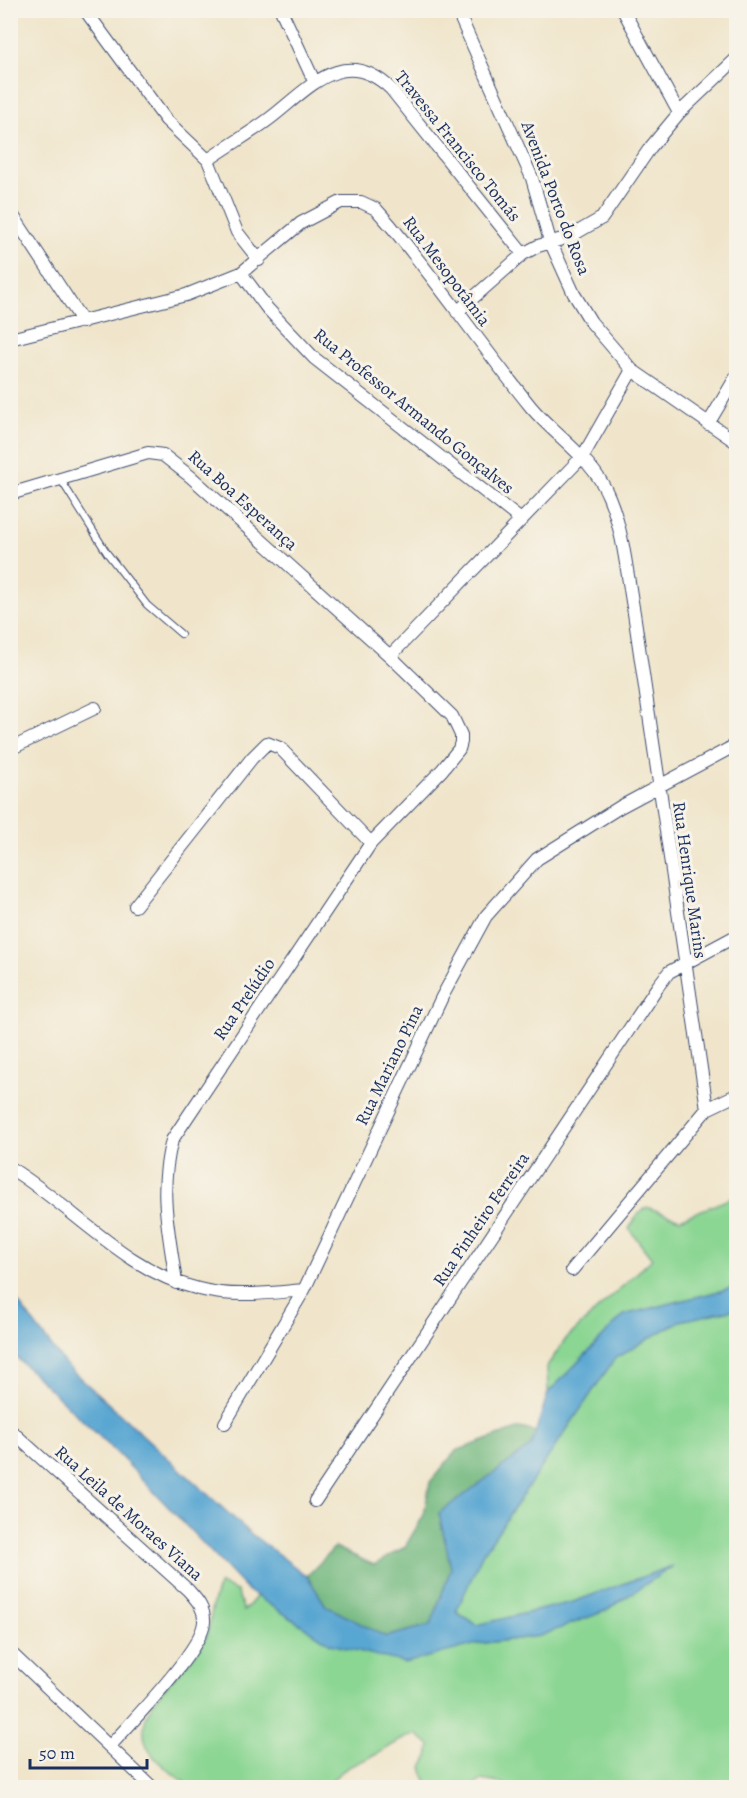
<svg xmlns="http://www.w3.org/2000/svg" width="747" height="1798" viewBox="0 0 747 1798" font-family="Alegreya,serif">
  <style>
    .green { fill: #8bd693; stroke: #538278; stroke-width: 1.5 }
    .forest { fill: #70b77d; stroke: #46736e; stroke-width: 1.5 }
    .water { fill: #59a6d2; stroke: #3a6a98; stroke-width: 1.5 }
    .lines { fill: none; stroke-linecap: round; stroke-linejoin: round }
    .lane-casing { stroke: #3b4a6e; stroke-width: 8 }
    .street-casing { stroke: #3b4a6e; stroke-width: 14 }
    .lane { stroke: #fff; stroke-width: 6 }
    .street { stroke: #fff; stroke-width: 12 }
    .labels { text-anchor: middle; stroke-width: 6; stroke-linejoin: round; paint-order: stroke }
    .street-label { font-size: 18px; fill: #1b2f5e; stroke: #f7f3e8 }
  </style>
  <rect width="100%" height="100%" fill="#f7f3e8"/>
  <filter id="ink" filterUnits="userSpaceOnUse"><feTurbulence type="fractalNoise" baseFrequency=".0167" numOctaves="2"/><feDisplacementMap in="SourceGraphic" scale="12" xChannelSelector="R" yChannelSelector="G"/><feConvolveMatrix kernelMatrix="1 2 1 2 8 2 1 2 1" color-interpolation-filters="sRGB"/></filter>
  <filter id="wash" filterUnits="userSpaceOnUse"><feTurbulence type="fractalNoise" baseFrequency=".008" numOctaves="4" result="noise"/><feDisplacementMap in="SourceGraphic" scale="24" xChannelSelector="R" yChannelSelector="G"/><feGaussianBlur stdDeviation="1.35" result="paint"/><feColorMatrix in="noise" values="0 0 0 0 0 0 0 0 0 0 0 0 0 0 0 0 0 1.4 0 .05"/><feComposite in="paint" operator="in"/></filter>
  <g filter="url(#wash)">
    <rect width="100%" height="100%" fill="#f0e5cb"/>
    <path class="green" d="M 736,1196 L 736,1287 L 624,1315 L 548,1393 L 547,1366 L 566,1339 L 652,1259 L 629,1229 L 638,1214 L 647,1207 L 680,1219 Z
      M 736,1309 L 736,1787 L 506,1788 L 504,1784 L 482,1780 L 472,1787 L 433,1787 L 426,1781 L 422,1767 L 428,1757 L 430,1745 L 416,1734 C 400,1738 391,1747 377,1754 C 351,1767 347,1764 325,1787 L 190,1787 C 177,1776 158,1765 149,1750 C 126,1710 184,1674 202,1645 C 214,1625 209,1602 220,1584 L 237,1591 L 244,1611 L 257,1596 L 331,1644 L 477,1644 L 540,1636 L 669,1567 L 573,1602 L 477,1625 L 456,1612 L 482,1555 L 615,1358 L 680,1321 Z"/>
    <path class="forest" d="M 520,1428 L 536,1432 L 531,1446 L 439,1513 L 451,1568 L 431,1625 L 385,1637 L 326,1606 L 307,1576 L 335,1547 L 374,1565 L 405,1547 L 424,1515 L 430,1482 L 456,1451 Z"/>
    <path class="water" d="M 736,1287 L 736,1309 L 680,1321 L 615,1358 L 482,1555 L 456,1612 L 477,1625 L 573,1602 L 673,1566 L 605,1611 L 540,1636 L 477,1644 L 405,1663 L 331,1644 L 247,1590 L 120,1456 L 16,1357 L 11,1347 L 11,1293 L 65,1364 L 250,1533 L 307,1576 L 326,1606 L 386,1637 L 431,1625 L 451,1568 L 439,1513 L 531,1446 L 548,1393 L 624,1315 Z"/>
  </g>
  <g filter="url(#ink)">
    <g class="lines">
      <g class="lane-casing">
        <path id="lane" d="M 61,480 L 107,553 L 147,605 L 181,634"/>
      </g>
      <g class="street-casing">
        <path id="street" d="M 85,10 L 166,120 L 208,160 L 237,232 L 259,260
          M 281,10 L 314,81
          M 457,10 L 532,178 L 550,241 L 574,294 L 591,322 L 632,370 L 736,442
          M 623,10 L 679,113
          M 208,160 C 229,145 253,132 273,116 C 311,86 345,45 391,89 L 523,254
          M 10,211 L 83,322
          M 241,273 L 267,308 L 314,358 L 521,520
          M 457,312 L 523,254 L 538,246 L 569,237 L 602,218 L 650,148 L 679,113 L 736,59
          M 10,339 L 186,295 L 241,273 L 301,223 L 341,202 L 361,202 L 376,209 L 391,226 C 440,285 483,348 531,407 C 557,438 593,458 609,497 C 624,533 627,575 634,613 L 707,1109
          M 708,424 L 736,377
          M 10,494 L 148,453 L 163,455 L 191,477 L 390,656 L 452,716 L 461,735 L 461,742 L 459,749 L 442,770 L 371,843 L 172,1140 C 158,1193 169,1230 176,1283
          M 390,656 L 583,456 L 632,370
          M 10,749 L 95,708
          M 135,906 L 252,758 L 267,743 L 280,748 L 371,843
          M 10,1168 C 73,1206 125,1271 199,1289 C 233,1298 269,1293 304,1290
          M 572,1270 L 707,1109 L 736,1095
          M 225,1423 L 304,1290 L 442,997 L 486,916 L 537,859 L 620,807 L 736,745
          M 10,1430 L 188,1590 C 196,1599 205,1608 204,1622 C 202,1650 132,1721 111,1745
          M 315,1501 L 658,986 L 669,972 L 736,936
          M 10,1652 L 153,1788"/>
      </g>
      <use href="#lane" class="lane"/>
      <use href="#street" class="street"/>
    </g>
  </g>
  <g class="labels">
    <g class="street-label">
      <text transform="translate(458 146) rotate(51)" y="6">Travessa Francisco Tomás</text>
      <text transform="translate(556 198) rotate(69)" y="6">Avenida Porto do Rosa</text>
      <text transform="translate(447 271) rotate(53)" y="6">Rua Mesopotâmia</text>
      <text transform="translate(414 411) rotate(39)" y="6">Rua Professor Armando Gonçalves</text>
      <text transform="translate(243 500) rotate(42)" y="6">Rua Boa Esperança</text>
      <text transform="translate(690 880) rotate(82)" y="6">Rua Henrique Marins</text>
      <text transform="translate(244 999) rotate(-56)" y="6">Rua Prelúdio</text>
      <text transform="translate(389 1065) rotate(-64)" y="6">Rua Mariano Pina</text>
      <text transform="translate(481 1219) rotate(-56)" y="6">Rua Pinheiro Ferreira</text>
      <text transform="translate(129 1513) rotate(42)" y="6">Rua Leila de Moraes Viana</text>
    </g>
  </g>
  <rect width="747" height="1798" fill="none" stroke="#f7f3e8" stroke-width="36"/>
  <path d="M30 1759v9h117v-9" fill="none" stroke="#1b2f5e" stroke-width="3"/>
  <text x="39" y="1759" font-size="18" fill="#1b2f5e" stroke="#f7f3e8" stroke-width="4.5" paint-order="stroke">50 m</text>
</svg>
